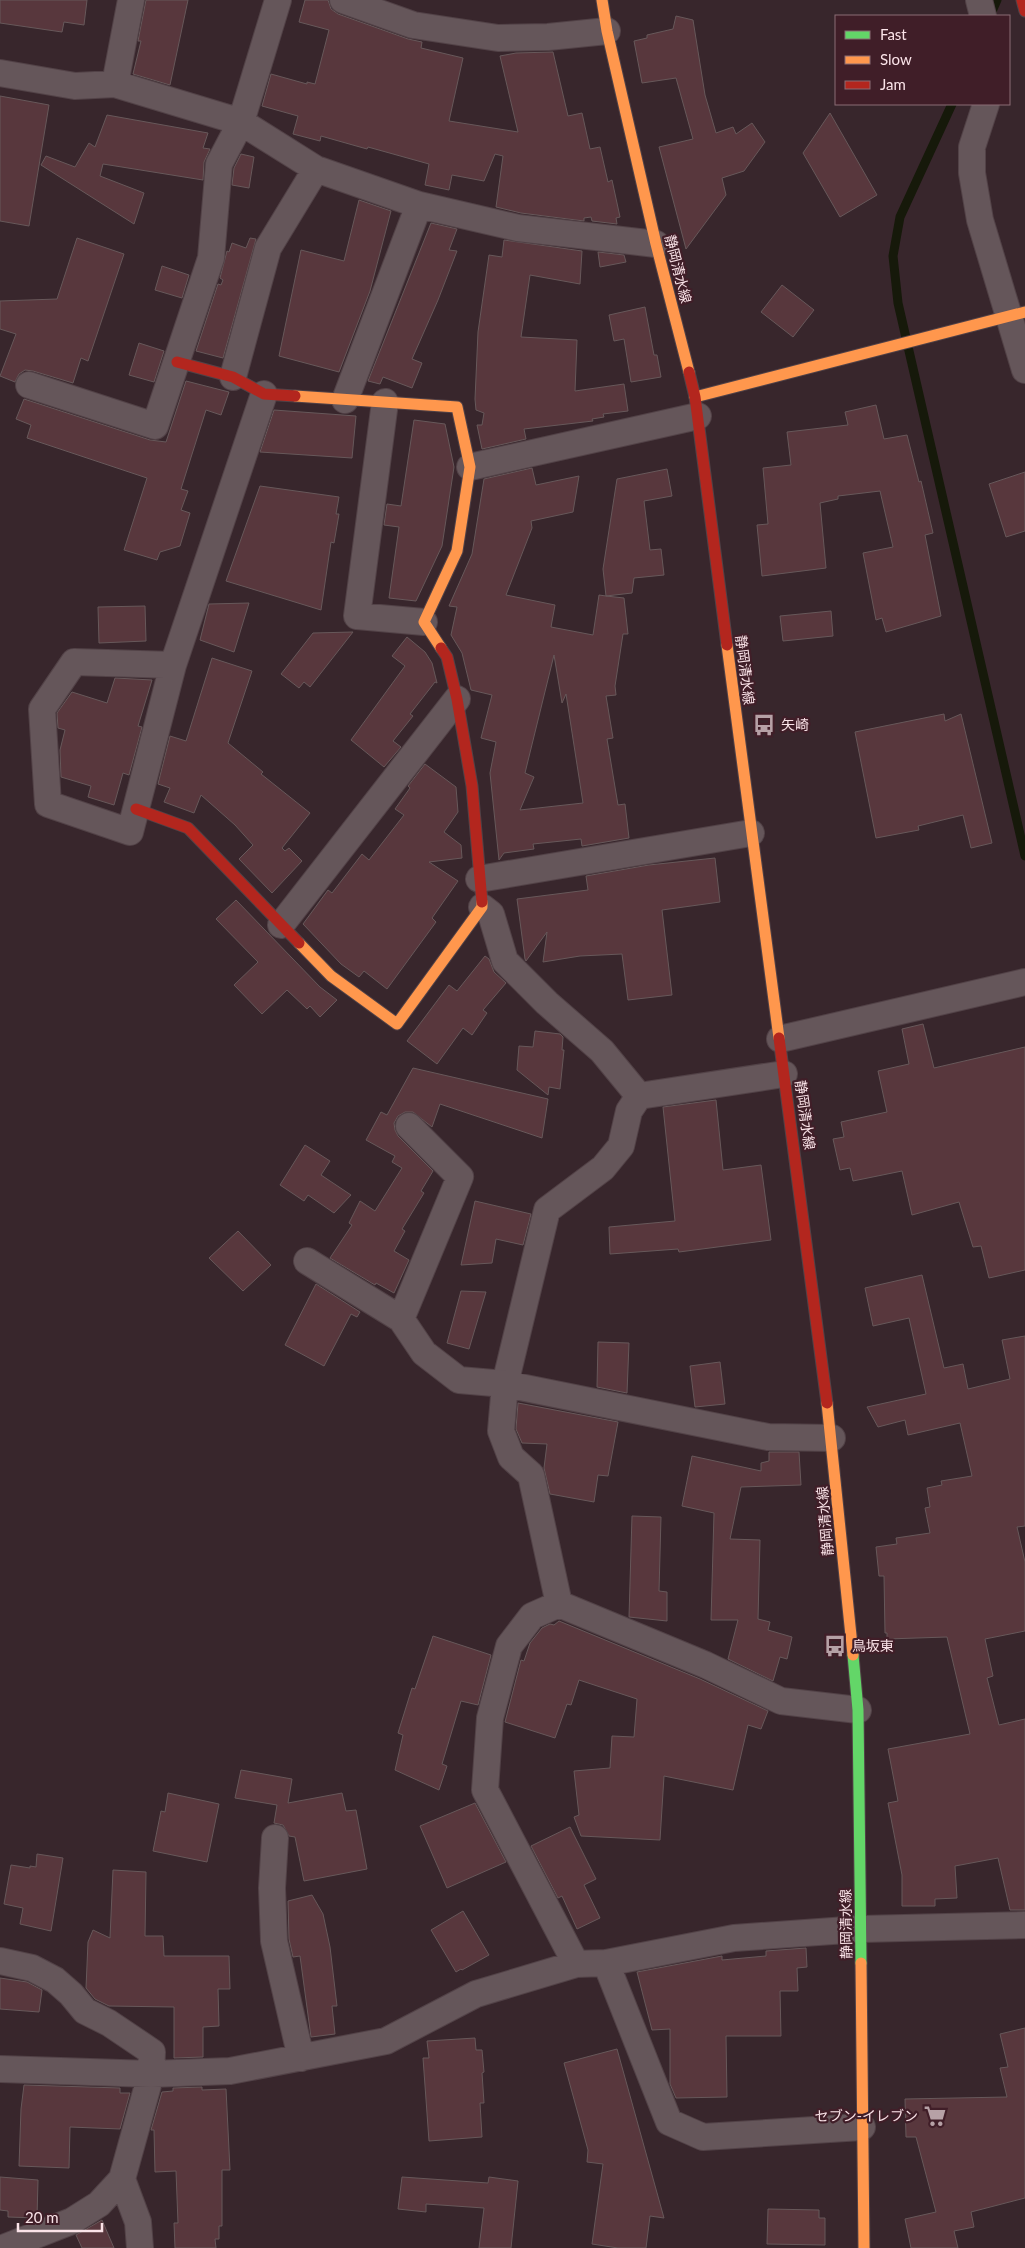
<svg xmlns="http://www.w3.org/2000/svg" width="1025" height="2248" viewBox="0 0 1025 2248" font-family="Lato,'Noto Sans JP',sans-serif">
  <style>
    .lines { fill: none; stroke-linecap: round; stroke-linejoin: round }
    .stream { stroke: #16190a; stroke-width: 9 }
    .building { fill: #58373d; stroke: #67585a; fill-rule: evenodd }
    .street-casing { stroke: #524247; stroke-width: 28 }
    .fast-casing { stroke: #524247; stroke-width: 13 }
    .slow-casing { stroke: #524247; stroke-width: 13 }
    .jam-casing { stroke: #524247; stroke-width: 13 }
    .street { stroke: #65565a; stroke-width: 26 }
    .fast { stroke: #63d668; stroke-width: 11 }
    .slow { stroke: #ff974d; stroke-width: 11 }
    .jam { stroke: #b3261e; stroke-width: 11 }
    .labels { text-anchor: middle; stroke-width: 4.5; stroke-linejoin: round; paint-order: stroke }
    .street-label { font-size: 14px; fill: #fae3e8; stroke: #401e28 }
    .poi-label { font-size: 14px; fill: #fae3e8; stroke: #401e28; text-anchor: start }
  </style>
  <rect width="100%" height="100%" fill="#38262c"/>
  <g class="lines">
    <path class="stream" d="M 990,16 L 997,0
      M 952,104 L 900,217 L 893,256 L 898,303 L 1025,856"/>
  </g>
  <path class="building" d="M 0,0 L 87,0 L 84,25 L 64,22 L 62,32 L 0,23 Z
    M 146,0 L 188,0 L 170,85 L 133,74 L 141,41 L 138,41 Z
    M 305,0 L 328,0 L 331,9 L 338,14 L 408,39 L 422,42 L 421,48 L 463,58 L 449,121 L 518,132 L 500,56 L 516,53 L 553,52 L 568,116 L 582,113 L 590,149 L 600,147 L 608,182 L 612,180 L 620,217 L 616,218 L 617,224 L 592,221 L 591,217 L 584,218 L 584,221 L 521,213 L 496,207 L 503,156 L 495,154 L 484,181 L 452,175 L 449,190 L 425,185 L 429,164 L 368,147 L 367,149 L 321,136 L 320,141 L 293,134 L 298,116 L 262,106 L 271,74 L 307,84 L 307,82 L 315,84 L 329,30 L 299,22 Z
    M 676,16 L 693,20 L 705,95 L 716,133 L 733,127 L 736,134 L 752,123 L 765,142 L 744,171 L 722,178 L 726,195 L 686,249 L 659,147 L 693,139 L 676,78 L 642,83 L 634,41 L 647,38 L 647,35 L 673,29 Z
    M 0,96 L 49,105 L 29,226 L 0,221 Z
    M 830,113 L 877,195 L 840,217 L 803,153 Z
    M 107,115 L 208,133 L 203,148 L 210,149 L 204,162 L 203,180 L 103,164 L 100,176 L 144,193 L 134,224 L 41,165 L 46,156 L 75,167 L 89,143 L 95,147 Z
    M 241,154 L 254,157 L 249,188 L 232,185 L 234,168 Z
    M 359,200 L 391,211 L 370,291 L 339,372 L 279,356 L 301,250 L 344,261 Z
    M 431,223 L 457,229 L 449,250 L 457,251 L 438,300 L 412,359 L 422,363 L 412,388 L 383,377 L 380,384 L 368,381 Z
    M 77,238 L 124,254 L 88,361 L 81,358 L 73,383 L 33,371 L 25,370 L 19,374 L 15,382 L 0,376 L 16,334 L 0,329 L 0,301 L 57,299 Z
    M 250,238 L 256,239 L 223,358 L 196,351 L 218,284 L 221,285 L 223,280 L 220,278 L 227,251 L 229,252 L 232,243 L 246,248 Z
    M 504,240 L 582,251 L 580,284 L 530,275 L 521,337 L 577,340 L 575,391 L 624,384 L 628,411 L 603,414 L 604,417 L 592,419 L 593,421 L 524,429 L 526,439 L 482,449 L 477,425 L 482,425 L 484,413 L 476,410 L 475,399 L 478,332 L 489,255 L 502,257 Z
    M 598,252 L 624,255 L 626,262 L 600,267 Z
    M 162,266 L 189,275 L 182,298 L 155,290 Z
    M 782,285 L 814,310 L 793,337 L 761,312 Z
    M 645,307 L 654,355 L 657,355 L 661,377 L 631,382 L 624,339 L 614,341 L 609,315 Z
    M 139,343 L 164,351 L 154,382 L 129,375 Z
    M 186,381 L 229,392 L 221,415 L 206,410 L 181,489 L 188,491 L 181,510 L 190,513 L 180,546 L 160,552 L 157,560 L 124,550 L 147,478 L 27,438 L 31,425 L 16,419 L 24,399 L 150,440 L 166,442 Z
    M 876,405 L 884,439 L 907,435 L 919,482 L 921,481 L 933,533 L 925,535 L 941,616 L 886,632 L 882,618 L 876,620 L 863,553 L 893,547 L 880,491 L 838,496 L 838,499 L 820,503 L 826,568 L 762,576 L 757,525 L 768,524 L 763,468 L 791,465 L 787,432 L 848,425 L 845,412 Z
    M 274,410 L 356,416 L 352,458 L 260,452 Z
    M 414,420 L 445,424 L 454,467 L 442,546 L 416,601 L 389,598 L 399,527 L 384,525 L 387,504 L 401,506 Z
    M 532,468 L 536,485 L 579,476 L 573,512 L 531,521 L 532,528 L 506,595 L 555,605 L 551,627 L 593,635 L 599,595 L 606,596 L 603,569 L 617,479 L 667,469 L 672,496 L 644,501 L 650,550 L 661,549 L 664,575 L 634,578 L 632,593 L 606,596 L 624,598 L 628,634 L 623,634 L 615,686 L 616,695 L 606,696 L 613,738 L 607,739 L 618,805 L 625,804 L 629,838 L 582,846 L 581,839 L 533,844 L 534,849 L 504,853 L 499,860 L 490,773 L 496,742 L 481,738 L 492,695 L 471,690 L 462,653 L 451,635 L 457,607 L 449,606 L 472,554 L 484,479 ZM 554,655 L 562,703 L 566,694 L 583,803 L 520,810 L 534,777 L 525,773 Z
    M 1025,472 L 1025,531 L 1006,537 L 989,484 Z
    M 260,486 L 339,497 L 336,514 L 339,514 L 334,543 L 331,542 L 321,610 L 226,581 Z
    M 249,603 L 234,652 L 200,640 L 209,604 Z
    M 145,606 L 146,641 L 99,643 L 98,607 Z
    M 831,611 L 833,636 L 783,641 L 780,616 Z
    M 353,632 L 310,687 L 304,682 L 299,688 L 281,674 L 313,633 Z
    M 407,637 L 425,652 L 432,663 L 437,683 L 435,682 L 410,714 L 413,716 L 393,741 L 401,747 L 384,767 L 351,740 L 405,666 L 392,656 Z
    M 212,658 L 252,671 L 228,743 L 263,772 L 261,774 L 310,813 L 282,848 L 285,851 L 289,848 L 302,861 L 272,893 L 239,859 L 253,845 L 235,825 L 201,795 L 194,813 L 164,802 L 170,788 L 158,784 L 170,736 L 186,741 Z
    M 115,678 L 152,680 L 138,726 L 142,727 L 129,775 L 123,773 L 114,805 L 88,797 L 91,786 L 61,777 L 60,750 L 65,730 L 58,728 L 57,713 L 72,692 L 107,703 Z
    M 944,714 L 945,721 L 961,714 L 992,843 L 971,848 L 963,815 L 918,826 L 919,830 L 876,838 L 855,732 Z
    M 425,764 L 456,787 L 458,812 L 444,832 L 461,845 L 462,858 L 429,862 L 458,881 L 432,918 L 436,922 L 387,989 L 364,971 L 359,977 L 341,964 L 303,924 L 328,890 L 332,893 L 362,854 L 369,860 L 404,815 L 395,809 L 410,788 L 408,786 Z
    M 715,858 L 720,902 L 662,910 L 672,995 L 628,1000 L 622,954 L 580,956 L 543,962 L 547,932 L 526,961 L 525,959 L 517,899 L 588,890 L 586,876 L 649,865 Z
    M 236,900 L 320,987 L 337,1000 L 320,1017 L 310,1006 L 307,1009 L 287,990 L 262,1014 L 234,985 L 258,962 L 216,919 Z
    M 485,956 L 489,959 L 494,972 L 506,983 L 483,1010 L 487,1013 L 472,1035 L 463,1028 L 437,1064 L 407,1041 L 449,985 L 457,991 Z
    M 923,1024 L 934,1068 L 1025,1047 L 1025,1270 L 989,1278 L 981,1246 L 973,1247 L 959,1202 L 912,1215 L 902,1171 L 853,1181 L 850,1168 L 840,1170 L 833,1139 L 844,1137 L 841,1122 L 887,1112 L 878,1071 L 909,1064 L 902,1029 Z
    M 535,1031 L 560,1034 L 563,1037 L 562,1050 L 564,1050 L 560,1089 L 549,1087 L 548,1095 L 517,1070 L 519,1046 L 533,1047 Z
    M 413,1068 L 548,1099 L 542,1138 L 440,1104 L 432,1127 L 413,1112 L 405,1112 L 398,1116 L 394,1123 L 395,1130 L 398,1136 L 433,1171 L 421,1191 L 424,1193 L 402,1229 L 405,1231 L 394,1251 L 409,1260 L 394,1293 L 376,1283 L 375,1285 L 330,1258 L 352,1225 L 349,1223 L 360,1201 L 375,1211 L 402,1168 L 392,1162 L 395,1156 L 366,1140 L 381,1112 L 387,1115 Z
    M 716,1100 L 723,1170 L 761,1165 L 771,1240 L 679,1252 L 678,1249 L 610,1254 L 609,1227 L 675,1221 L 663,1107 Z
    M 305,1145 L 330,1161 L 321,1175 L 351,1195 L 334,1213 L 308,1195 L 304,1201 L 280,1185 Z
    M 475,1201 L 531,1214 L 523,1245 L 496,1239 L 492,1263 L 461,1265 Z
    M 238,1231 L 271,1265 L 243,1291 L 209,1258 Z
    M 922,1275 L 944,1368 L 963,1364 L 968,1389 L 1010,1379 L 1002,1340 L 1025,1336 L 1025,1526 L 1017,1527 L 1025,1562 L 1025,1631 L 985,1639 L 993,1676 L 987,1678 L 999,1725 L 1025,1719 L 1025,1910 L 1010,1910 L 998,1858 L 955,1866 L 957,1898 L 935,1899 L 935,1906 L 902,1906 L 902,1875 L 888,1803 L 898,1801 L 888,1749 L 970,1734 L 947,1637 L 887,1639 L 887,1633 L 885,1633 L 884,1576 L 879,1576 L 876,1547 L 897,1544 L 896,1538 L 930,1533 L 925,1508 L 930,1507 L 927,1488 L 942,1485 L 941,1481 L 972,1476 L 960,1423 L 908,1435 L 905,1420 L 878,1427 L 867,1407 L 926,1394 L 909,1318 L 873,1326 L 865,1288 Z
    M 316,1284 L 360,1312 L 357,1317 L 351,1314 L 324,1366 L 285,1345 Z
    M 461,1291 L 486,1292 L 469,1349 L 447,1343 Z
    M 598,1342 L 629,1343 L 627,1393 L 597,1387 Z
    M 720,1362 L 725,1404 L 695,1407 L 690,1366 Z
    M 518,1403 L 618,1422 L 608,1476 L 598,1475 L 594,1502 L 550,1494 L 544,1468 L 547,1444 L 522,1443 L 516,1429 Z
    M 769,1452 L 799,1452 L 801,1485 L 741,1487 L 730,1539 L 760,1540 L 758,1619 L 770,1622 L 768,1630 L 792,1637 L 787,1659 L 780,1657 L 773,1681 L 728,1659 L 738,1620 L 711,1620 L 714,1513 L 682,1506 L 692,1456 L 761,1471 L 761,1463 L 769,1461 Z
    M 632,1516 L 661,1517 L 659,1591 L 667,1592 L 667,1621 L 629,1617 Z
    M 559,1621 L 700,1679 L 768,1711 L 761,1729 L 748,1725 L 733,1790 L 664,1776 L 660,1840 L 581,1836 L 574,1817 L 579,1815 L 574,1771 L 610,1768 L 612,1736 L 634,1737 L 637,1699 L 579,1680 L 571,1705 L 567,1704 L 555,1738 L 505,1722 L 521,1660 L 524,1661 L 530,1643 L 542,1628 L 550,1624 L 554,1625 Z
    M 433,1636 L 491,1655 L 478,1705 L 461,1701 L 442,1764 L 447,1766 L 439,1790 L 395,1770 L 403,1735 L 398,1733 L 412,1688 L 415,1689 Z
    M 241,1770 L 292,1779 L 288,1803 L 342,1793 L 346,1811 L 356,1810 L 367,1869 L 304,1881 L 295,1837 L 289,1836 L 283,1825 L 274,1823 L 277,1805 L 235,1798 Z
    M 168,1793 L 219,1804 L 207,1862 L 153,1851 L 161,1811 L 165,1812 Z
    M 475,1803 L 506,1862 L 447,1888 L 420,1826 Z
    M 570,1827 L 596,1879 L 584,1885 L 600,1918 L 577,1929 L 562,1896 L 558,1898 L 531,1846 Z
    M 37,1854 L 63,1858 L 51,1931 L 20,1924 L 23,1908 L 4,1904 L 11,1865 L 30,1868 L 30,1866 L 36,1867 Z
    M 113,1870 L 146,1872 L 145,1936 L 163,1936 L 164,1956 L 229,1956 L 230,1989 L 218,1989 L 219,2026 L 203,2027 L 203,2057 L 174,2058 L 174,2007 L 109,2006 L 95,1999 L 86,1988 L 88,1942 L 93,1930 L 110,1938 Z
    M 312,1895 L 323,1914 L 330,1947 L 337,2006 L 332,2006 L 335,2034 L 311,2037 L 300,1956 L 293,1957 L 289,1939 L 288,1901 Z
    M 463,1911 L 489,1955 L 462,1970 L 461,1969 L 456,1972 L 431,1930 Z
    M 806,1948 L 807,1967 L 797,1968 L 798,1991 L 780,1991 L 781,2036 L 726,2036 L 727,2097 L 676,2098 L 670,2084 L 670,2029 L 652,2030 L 637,1972 L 722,1956 L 722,1960 L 766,1956 L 766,1951 Z
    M 0,1978 L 27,1982 L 42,1990 L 39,2012 L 0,2009 Z
    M 1025,2028 L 1025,2198 L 971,2212 L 974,2227 L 954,2231 L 958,2248 L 911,2248 L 905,2219 L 936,2212 L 916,2137 L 906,2137 L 905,2099 L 1007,2097 L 1000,2068 L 1008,2067 L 1000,2034 Z
    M 475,2038 L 476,2050 L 482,2050 L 484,2072 L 482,2073 L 484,2103 L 480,2103 L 482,2137 L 429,2141 L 423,2058 L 429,2058 L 427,2041 Z
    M 617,2049 L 664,2218 L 650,2216 L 646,2248 L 618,2248 L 592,2244 L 603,2164 L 587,2162 L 588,2150 L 564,2063 Z
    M 24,2085 L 120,2088 L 120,2093 L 130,2093 L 120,2129 L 70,2127 L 69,2168 L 19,2166 L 21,2109 Z
    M 202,2087 L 202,2090 L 226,2089 L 230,2170 L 222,2170 L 222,2226 L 219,2226 L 219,2239 L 215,2239 L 216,2248 L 175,2248 L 174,2223 L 178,2223 L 176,2171 L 155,2172 L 154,2130 L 151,2130 L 162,2092 L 173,2091 L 173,2088 Z
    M 0,2177 L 38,2180 L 37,2218 L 8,2217 L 8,2211 L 0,2210 Z
    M 402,2177 L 488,2183 L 489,2177 L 518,2181 L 511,2248 L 479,2248 L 484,2208 L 426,2204 L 426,2212 L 398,2209 Z
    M 768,2209 L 819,2210 L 819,2218 L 825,2218 L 825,2245 L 767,2244 Z
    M 102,2220 L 114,2248 L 82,2248 L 76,2235 Z"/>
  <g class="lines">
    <g class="street-casing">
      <path id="street" d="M 343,0 L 413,25 L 498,38 L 548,37 L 607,31
        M 979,0 L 983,16
        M 0,73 L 75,86 L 115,84 L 241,122 L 316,169 L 419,205 L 518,228 L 656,244
        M 115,84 L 131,0
        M 986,104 L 972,147 L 972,173 L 980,220 L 1025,370
        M 233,377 L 268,248 L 316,169
        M 29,385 L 155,426 L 211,258 L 219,164 L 241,122 L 278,0
        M 345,400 L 419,205
        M 385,402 L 357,616 L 424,622
        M 470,467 L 698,416
        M 173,665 L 74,662 L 42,709 L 48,804 L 130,832 L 173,665 L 264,394
        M 479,879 L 751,833
        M 482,907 L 491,914 L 505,961 L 547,1003 L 602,1051 L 639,1096
        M 281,925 L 457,699
        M 780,1039 L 1025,982
        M 307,1261 L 401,1319 L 424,1353 L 459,1380 L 505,1384 L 768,1437 L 832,1438
        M 401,1319 L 460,1177 L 409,1126
        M 559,1604 L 531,1475 L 511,1457 L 501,1431 L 505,1384 L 547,1210 L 603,1168 L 621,1146 L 629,1111 L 639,1096 L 784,1074
        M 275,1838 L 272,1888 L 274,1941 L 301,2058
        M 0,1961 L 32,1968 L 55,1980 L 71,1994 L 85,2011 L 109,2023 L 152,2052 L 151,2074 L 122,2179 L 138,2222 L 140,2248
        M 606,1963 L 669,2122 L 703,2137 L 862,2127
        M 576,1964 L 485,1790 L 490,1718 L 509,1646 L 532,1616 L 559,1604 L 706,1665 L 781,1701 L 858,1710
        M 0,2069 L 151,2074 L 230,2071 L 386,2041 L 476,1994 L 576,1964 L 606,1963 L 734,1938 L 861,1929 L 1025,1925
        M 3,2248 L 72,2221 L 99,2204 L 122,2179"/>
    </g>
    <g class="fast-casing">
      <path id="fast" d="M 853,1655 L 858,1710 L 861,1963"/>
    </g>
    <g class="slow-casing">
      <path id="slow" d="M 602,0 L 607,31 L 656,244 L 689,372
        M 295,396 L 457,407 L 470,467 L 457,551 L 424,622 L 441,648
        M 695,397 L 1025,312
        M 727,645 L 779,1038
        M 299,943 L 331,976 L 397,1024 L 482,907 L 482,902
        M 827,1403 L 853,1655
        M 861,1963 L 864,2248"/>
    </g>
    <g class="jam-casing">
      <path id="jam" d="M 1022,0 L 1025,11
        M 177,362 L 233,377 L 264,394 L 295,396
        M 689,372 L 695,397 L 727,645
        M 441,648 L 447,657 L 457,699 L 472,786 L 482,902
        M 136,809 L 188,828 L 299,943
        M 779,1038 L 827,1403"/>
    </g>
    <use href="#street" class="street"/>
    <use href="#fast" class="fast"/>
    <use href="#slow" class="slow"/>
    <use href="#jam" class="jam"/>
  </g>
  <defs>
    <g id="bus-bare" transform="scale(1.725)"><path d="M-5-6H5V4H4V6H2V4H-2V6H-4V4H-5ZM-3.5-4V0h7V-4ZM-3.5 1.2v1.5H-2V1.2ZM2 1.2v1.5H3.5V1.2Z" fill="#b6a1a6" stroke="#401e28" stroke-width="2.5" paint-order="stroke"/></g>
    <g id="supermarket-bare" transform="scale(1.725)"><path d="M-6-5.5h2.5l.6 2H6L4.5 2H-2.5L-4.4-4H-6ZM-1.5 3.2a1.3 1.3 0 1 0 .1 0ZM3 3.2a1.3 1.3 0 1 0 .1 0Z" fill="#b6a1a6" stroke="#401e28" stroke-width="2.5" paint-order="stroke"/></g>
  </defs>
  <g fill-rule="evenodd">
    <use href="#bus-bare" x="764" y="725"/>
    <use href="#bus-bare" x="835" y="1646"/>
    <use href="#supermarket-bare" x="935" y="2116"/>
  </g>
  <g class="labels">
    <g class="street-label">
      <text transform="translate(678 269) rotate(76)" y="5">静岡清水線</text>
      <text transform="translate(745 670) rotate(83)" y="5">静岡清水線</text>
      <text transform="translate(805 1115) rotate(82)" y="5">静岡清水線</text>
      <text transform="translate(825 1521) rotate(-95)" y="5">静岡清水線</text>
      <text transform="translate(846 1924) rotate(-91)" y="5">静岡清水線</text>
    </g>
    <g class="poi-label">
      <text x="781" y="730">矢崎</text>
      <text x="852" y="1651">鳥坂東</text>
      <text x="918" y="2121" text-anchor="end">セブン-イレブン</text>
    </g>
  </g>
  <rect x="835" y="15" width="175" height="90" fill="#401e28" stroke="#8a6d75"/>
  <rect x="845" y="31" width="25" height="8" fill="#63d668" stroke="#8a6d75"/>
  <text x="880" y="40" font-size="15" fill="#fae3e8">Fast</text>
  <rect x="845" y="56" width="25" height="8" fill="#ff974d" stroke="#8a6d75"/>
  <text x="880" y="65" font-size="15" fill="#fae3e8">Slow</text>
  <rect x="845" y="81" width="25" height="8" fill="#b3261e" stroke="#8a6d75"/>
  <text x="880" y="90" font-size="15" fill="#fae3e8">Jam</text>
  <path d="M18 2223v8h84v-8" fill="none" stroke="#fae3e8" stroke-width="2.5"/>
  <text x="25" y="2223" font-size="15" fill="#fae3e8" stroke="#401e28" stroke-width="4" paint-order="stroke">20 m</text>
</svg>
